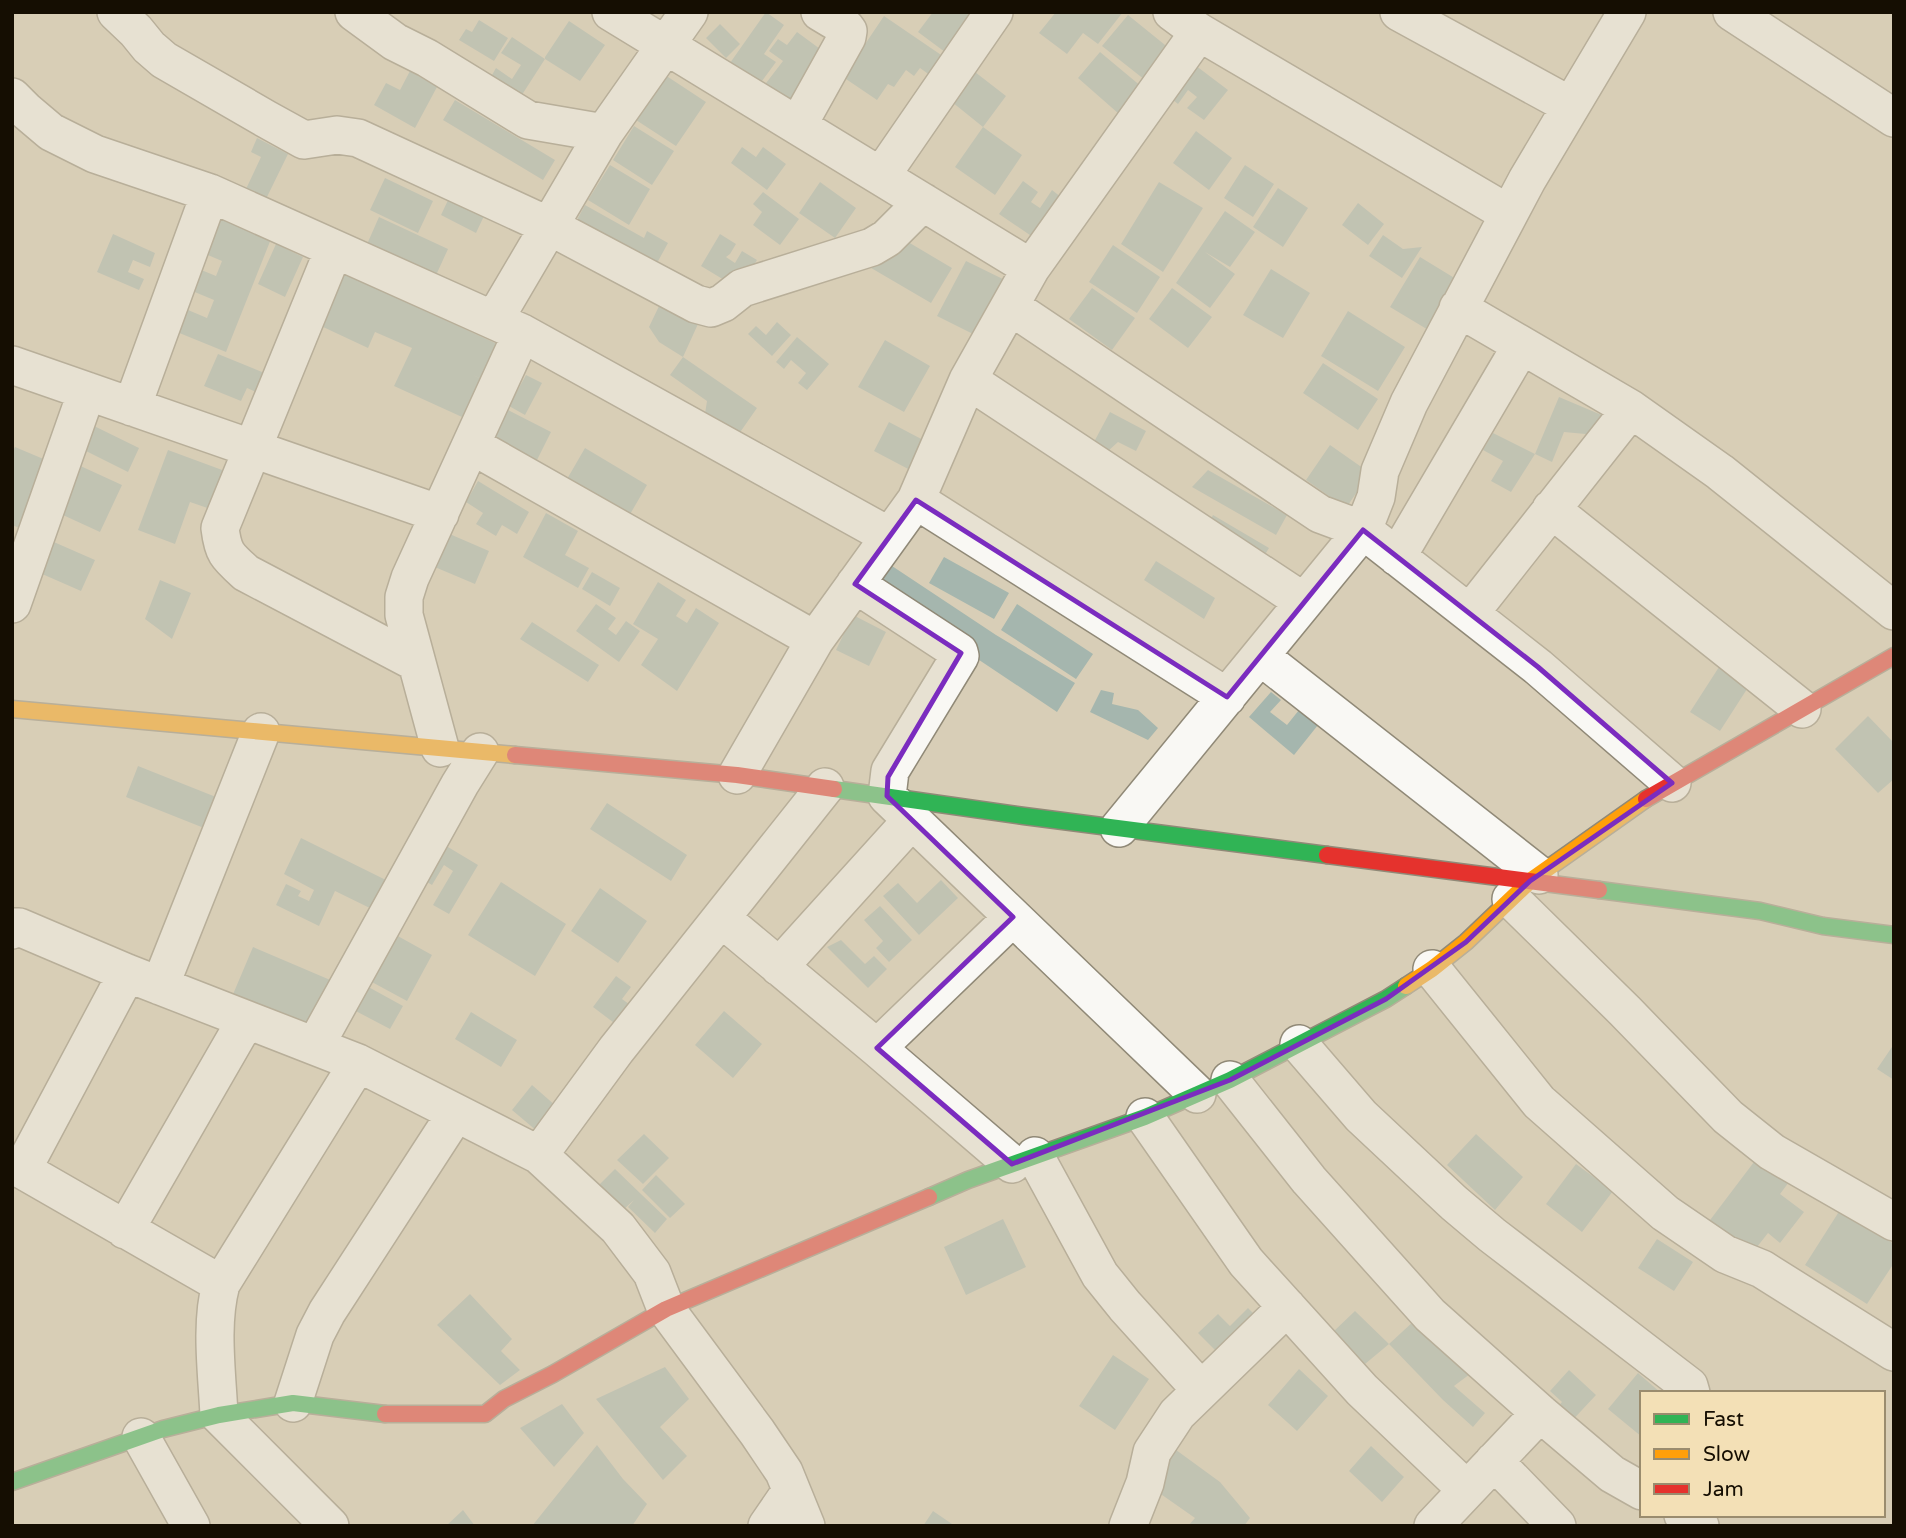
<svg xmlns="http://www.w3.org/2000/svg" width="1906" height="1538" viewBox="0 0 1906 1538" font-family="'Varela Round',sans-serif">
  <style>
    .building { fill: #a5b6ae }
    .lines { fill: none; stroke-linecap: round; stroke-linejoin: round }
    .street-casing { stroke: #908977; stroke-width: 40 }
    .fast-casing { stroke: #908977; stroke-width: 19 }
    .slow-casing { stroke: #908977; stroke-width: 19 }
    .jam-casing { stroke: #908977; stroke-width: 19 }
    .street { stroke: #f9f8f4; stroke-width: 37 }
    .fast { stroke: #30b455; stroke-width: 16 }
    .slow { stroke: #ff9f0a; stroke-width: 16 }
    .jam { stroke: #e5322d; stroke-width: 16 }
    .marked { fill: none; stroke: #7b2cbf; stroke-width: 5; stroke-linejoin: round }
  </style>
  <rect width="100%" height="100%" fill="#d8ceb7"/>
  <path class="building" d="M 766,12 L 784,25 L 764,54 L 776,62 L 759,85 L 730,63 Z
    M 933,12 L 965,12 L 975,20 L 949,55 L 918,32 Z
    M 1056,12 L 1123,12 L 1098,44 L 1083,33 L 1067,54 L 1039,33 Z
    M 1128,15 L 1170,49 L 1145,80 L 1102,46 Z
    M 884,16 L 950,61 L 931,76 L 920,68 L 914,76 L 906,70 L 894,87 L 888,84 L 877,100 L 843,77 Z
    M 479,20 L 508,38 L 494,61 L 459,40 L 466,29 L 472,32 Z
    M 569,21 L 605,45 L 580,81 L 545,59 L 518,101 L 488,82 L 496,68 L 512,79 L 521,65 L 501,53 L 512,37 L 545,59 L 545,57 Z
    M 720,24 L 740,44 L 726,58 L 706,38 Z
    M 797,32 L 831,57 L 792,108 L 763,87 L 783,61 L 769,51 L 778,39 L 787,45 Z
    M 1100,52 L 1142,87 L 1119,114 L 1078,78 Z
    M 1187,59 L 1228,90 L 1204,120 L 1187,108 L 1197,97 L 1188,90 L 1178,104 L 1162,91 Z
    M 410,71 L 437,87 L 415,128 L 374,105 L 386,83 L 400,90 Z
    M 975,72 L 1006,96 L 983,127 L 952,102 Z
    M 665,75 L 706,102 L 676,146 L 636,120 Z
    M 455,100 L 555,160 L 543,180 L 443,120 Z
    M 634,126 L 674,151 L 652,185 L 613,160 Z
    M 983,127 L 1022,155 L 995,195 L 955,167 Z
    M 1196,131 L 1232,158 L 1209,190 L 1173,163 Z
    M 257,138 L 288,154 L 266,199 L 246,189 L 261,157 L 251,152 Z
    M 742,147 L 756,157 L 763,147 L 786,164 L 767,190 L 731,163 Z
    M 610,165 L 650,189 L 629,225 L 588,200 Z
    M 1245,165 L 1274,184 L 1253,217 L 1224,198 Z
    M 385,178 L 433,201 L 418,233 L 370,210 Z
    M 1023,181 L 1038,192 L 1031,202 L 1040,208 L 1052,190 L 1071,205 L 1043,244 L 999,214 Z
    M 820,182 L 856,208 L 835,238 L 799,213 Z
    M 1159,182 L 1203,208 L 1163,272 L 1121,244 Z
    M 1278,188 L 1308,208 L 1283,247 L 1253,227 Z
    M 763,192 L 799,219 L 780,245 L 753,225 L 762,212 L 753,204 Z
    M 449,198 L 484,216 L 476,233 L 441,215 Z
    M 1358,203 L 1384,224 L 1368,245 L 1342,225 Z
    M 585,205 L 644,238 L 647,231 L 668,243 L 651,274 L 572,229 Z
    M 1225,211 L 1255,232 L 1230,267 L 1205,252 L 1235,274 L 1210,308 L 1176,283 Z
    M 210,215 L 271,239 L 226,352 L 172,330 L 181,307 L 207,318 L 214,300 L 185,288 L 194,267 L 216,276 L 222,261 L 196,250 Z
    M 379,217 L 448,249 L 432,284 L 364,251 Z
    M 113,234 L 155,253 L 150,267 L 133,260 L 128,272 L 144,279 L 139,290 L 97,272 Z
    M 720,234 L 736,244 L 730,254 L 726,257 L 735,263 L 742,251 L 757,260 L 739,289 L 701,266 Z
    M 1383,235 L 1403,249 L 1422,247 L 1402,278 L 1369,256 Z
    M 898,236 L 952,268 L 931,303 L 866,265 Z
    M 276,244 L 303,257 L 285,297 L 258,284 Z
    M 1113,245 L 1160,277 L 1137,313 L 1089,282 Z
    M 1420,257 L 1461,282 L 1430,331 L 1390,307 Z
    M 966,261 L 1009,282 L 981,338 L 937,316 Z
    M 1271,269 L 1310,293 L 1283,338 L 1243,315 Z
    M 343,273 L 508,349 L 492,384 L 473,375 L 491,384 L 473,422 L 394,386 L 412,348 L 375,332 L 368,348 L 321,326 Z
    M 1092,288 L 1135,318 L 1112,350 L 1069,319 Z
    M 1172,288 L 1212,317 L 1188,348 L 1149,319 Z
    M 660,304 L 698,324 L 683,357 L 659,342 L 649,327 Z
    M 1348,311 L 1405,347 L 1378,391 L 1321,356 Z
    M 777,322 L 791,335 L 772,356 L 748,334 L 756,326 L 766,335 Z
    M 797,337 L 829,364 L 807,390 L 798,383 L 806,373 L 791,360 L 784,369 L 776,362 Z
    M 885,340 L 930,366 L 904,412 L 858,387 Z
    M 218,354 L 272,376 L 263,395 L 247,388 L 241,401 L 204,386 Z
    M 683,357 L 757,408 L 734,441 L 704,420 L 707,401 L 670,375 Z
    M 1323,363 L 1378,399 L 1358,430 L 1303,393 Z
    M 526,375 L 542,383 L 525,415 L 509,406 Z
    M 1559,397 L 1604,416 L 1596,435 L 1564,432 L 1552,462 L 1535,454 Z
    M 504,408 L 551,432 L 531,472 L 484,447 Z
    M 1110,412 L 1146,431 L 1136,451 L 1118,442 L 1107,452 L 1087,455 Z
    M 889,422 L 927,442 L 912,471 L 874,451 Z
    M 90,424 L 139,448 L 128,472 L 78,447 Z
    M 1493,433 L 1535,454 L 1511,492 L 1491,481 L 1503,461 L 1483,450 Z
    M 1330,445 L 1370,473 L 1346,508 L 1306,480 Z
    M 15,447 L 53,463 L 27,531 L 12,525 L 12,453 Z
    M 585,448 L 647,485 L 625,523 L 563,486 Z
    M 168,450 L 233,474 L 219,512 L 190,502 L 175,544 L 138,530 Z
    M 74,463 L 122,485 L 100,532 L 52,510 Z
    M 1208,470 L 1287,515 L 1276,535 L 1192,487 Z
    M 478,481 L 529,512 L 517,534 L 502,525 L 496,536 L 476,524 L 483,513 L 466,502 Z
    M 546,513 L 578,531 L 565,555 L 589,568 L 578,588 L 523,557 Z
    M 1213,515 L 1269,548 L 1261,561 L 1206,529 Z
    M 445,532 L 489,551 L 475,584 L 430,565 Z
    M 47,539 L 95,560 L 81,591 L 33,570 Z
    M 944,557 L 1009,593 L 994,619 L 929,583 Z
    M 1156,561 L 1215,598 L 1204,619 L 1144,580 Z
    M 889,564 L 996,635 L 1075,683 L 1057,712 L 873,589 Z
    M 592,572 L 620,588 L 610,606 L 582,589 Z
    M 160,580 L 191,593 L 172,639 L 145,619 Z
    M 658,582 L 686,600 L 676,616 L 687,623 L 696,608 L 719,623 L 677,691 L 641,665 L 658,639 L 633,624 Z
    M 596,604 L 616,618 L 608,629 L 616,635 L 626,621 L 640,631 L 619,662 L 576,631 Z
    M 1017,604 L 1093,654 L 1076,679 L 1001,630 Z
    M 853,615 L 886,632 L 869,666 L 836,650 Z
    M 532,622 L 599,665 L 588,682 L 520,639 Z
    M 1719,667 L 1749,686 L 1720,731 L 1690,712 Z
    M 1101,690 L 1114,693 L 1112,704 L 1138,710 L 1158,728 L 1148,740 L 1090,712 Z
    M 1271,692 L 1281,700 L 1270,712 L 1287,725 L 1299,710 L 1318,725 L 1294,755 L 1249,717 Z
    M 1868,716 L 1894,743 L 1894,779 L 1878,793 L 1835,749 Z
    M 138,766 L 221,799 L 209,830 L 126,797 Z
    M 607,803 L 687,855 L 671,881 L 590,829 Z
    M 301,838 L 392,883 L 378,912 L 335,891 L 319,926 L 276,905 L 286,884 L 301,891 L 298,896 L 309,901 L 314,890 L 284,874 Z
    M 443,844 L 478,865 L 449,914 L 433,905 L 453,871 L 444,865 L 432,885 L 422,879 Z
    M 941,880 L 958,898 L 919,935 L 883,896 L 898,883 L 917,903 Z
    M 501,882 L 566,924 L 535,976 L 468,935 Z
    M 600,888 L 647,921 L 618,963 L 571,931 Z
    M 880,906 L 912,940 L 889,962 L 876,948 L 883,941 L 864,920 Z
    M 396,935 L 432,955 L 407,1001 L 370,981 Z
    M 841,940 L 865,964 L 874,956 L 887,969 L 868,988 L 827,947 Z
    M 253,947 L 335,982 L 314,1034 L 231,999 Z
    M 616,976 L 631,987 L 622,999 L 633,1007 L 626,1032 L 593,1007 Z
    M 363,984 L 403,1006 L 390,1029 L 350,1008 Z
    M 724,1011 L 762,1044 L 733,1078 L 695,1045 Z
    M 471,1012 L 517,1040 L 501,1067 L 455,1039 Z
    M 1894,1044 L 1894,1080 L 1877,1069 Z
    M 532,1085 L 564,1113 L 544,1137 L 512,1110 Z
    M 644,1134 L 669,1158 L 643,1184 L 617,1160 Z
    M 1476,1134 L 1523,1177 L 1495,1210 L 1447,1165 Z
    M 1757,1158 L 1789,1182 L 1780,1194 L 1804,1212 L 1780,1243 L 1768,1233 L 1746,1261 L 1704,1228 Z
    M 1576,1164 L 1613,1191 L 1582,1232 L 1546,1204 Z
    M 615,1169 L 667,1219 L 655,1233 L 628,1207 L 634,1200 L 623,1210 L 598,1186 Z
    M 656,1175 L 685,1204 L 670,1218 L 642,1190 Z
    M 1840,1210 L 1894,1244 L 1894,1263 L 1867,1304 L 1805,1265 Z
    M 1003,1219 L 1026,1267 L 966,1295 L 944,1247 Z
    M 1657,1239 L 1693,1262 L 1674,1291 L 1638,1268 Z
    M 470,1294 L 512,1339 L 501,1351 L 520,1370 L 500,1385 L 437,1325 Z
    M 1248,1308 L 1261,1321 L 1223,1358 L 1198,1333 L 1218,1314 L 1230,1326 Z
    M 1355,1311 L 1389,1344 L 1415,1320 L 1470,1374 L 1454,1386 L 1485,1413 L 1473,1427 L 1443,1400 L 1389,1344 L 1365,1364 L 1334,1331 Z
    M 1113,1355 L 1149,1379 L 1115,1430 L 1079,1406 Z
    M 665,1367 L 689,1399 L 660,1427 L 687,1456 L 663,1480 L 596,1399 Z
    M 1299,1369 L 1328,1396 L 1297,1431 L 1268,1405 Z
    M 1569,1370 L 1596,1395 L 1568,1425 L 1553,1412 L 1562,1402 L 1550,1391 Z
    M 1638,1373 L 1661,1393 L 1642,1393 L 1642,1437 L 1608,1409 Z
    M 562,1404 L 584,1433 L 554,1467 L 520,1428 Z
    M 597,1445 L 623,1479 L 647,1504 L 632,1526 L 532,1526 Z
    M 1371,1446 L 1404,1477 L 1382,1502 L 1349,1471 Z
    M 1172,1447 L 1220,1482 L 1250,1518 L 1244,1526 L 1188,1526 L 1195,1518 L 1145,1483 Z
    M 463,1510 L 475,1526 L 446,1526 Z
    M 933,1511 L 955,1526 L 923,1526 Z"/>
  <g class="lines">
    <g class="street-casing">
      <path id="street" d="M 116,12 L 136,31 L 149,47 L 164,60 L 266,119 L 304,140 L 337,135 L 358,138 L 549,226 L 696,304 L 711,308 L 723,303 L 742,288 L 872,247 L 887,238 L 923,202
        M 354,12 L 395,42 L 427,58 L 528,120 L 604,133
        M 611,12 L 1031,268
        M 1172,12 L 1199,32 L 1509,214
        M 1399,12 L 1571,106
        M 1732,12 L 1894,118
        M 12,97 L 25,110 L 51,132 L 95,154 L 210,193 L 522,333 L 889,536
        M 798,125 L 847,37 L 848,31 L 845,27 L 820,12
        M 881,176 L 994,12
        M 334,249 L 220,528 C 223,553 227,556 246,573 L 417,663
        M 1010,306 L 1320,514 L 1363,530 L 1538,667 L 1672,783
        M 1458,308 L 1631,409 L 1720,472 L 1894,611
        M 494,320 L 604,133 L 689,12
        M 12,365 L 440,514
        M 968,380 L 1304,602
        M 132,407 L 210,193
        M 471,445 L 815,640
        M 916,500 L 1227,697
        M 1551,509 L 1802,709
        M 1397,557 L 1521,346
        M 855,584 L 959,652 L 960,656 L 890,771 L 887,796 L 1197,1094
        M 12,604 L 87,391
        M 1470,613 L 1631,409
        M 1260,656 L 1539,875
        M 440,748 L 404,615 L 404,597 L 410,578 L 522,333
        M 737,775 L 815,640 L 916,500 L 968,380 L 1031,268 L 1199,32
        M 1119,828 L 1363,530 L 1376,497 L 1380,471 L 1409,403 L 1527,180 L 1627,12
        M 1511,899 L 1625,1011 L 1728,1117 L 1772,1152 L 1894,1222
        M 721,918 L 877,1048 L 1012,1164
        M 12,930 L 14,927 L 19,927 L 127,973 L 358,1063 L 539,1155 L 618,1228 L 652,1273 L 666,1309 L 757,1432 L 784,1472 L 806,1526
        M 779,967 L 912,820
        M 1432,969 L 1539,1102 L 1665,1213 L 1725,1254 L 1762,1269 L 1894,1352
        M 160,986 L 261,732
        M 1299,1044 L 1361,1116 L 1454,1203 L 1492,1235 L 1689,1386 L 1691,1393
        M 315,1046 L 460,784 L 480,752
        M 877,1048 L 1013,917
        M 1230,1080 L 1309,1180 L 1430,1315 L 1540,1413 L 1612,1474 L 1642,1491
        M 1145,1117 L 1246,1262 L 1362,1390 L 1467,1490
        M 539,1155 L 616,1050 L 825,787
        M 1035,1156 L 1100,1275 L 1125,1306 L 1201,1390
        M 12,1164 L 221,1284
        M 22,1170 L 127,973
        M 125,1230 L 246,1020
        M 293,1403 L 315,1335 L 327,1312 L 456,1113
        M 141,1437 L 191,1526
        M 1494,1461 L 1557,1526
        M 1683,1515 L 1700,1526
        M 330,1526 L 219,1415 C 217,1373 210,1324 221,1284 L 358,1063
        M 767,1526 L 791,1491
        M 1128,1526 L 1145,1483 L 1152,1452 L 1177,1414 L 1287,1307
        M 1433,1526 L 1540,1413"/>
    </g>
    <g class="fast-casing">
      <path id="fast" d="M 834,789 L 1024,816 L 1327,855
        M 1599,890 L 1760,911 L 1823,926 L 1894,935
        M 929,1197 L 968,1180 L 1145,1117 L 1230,1080 L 1386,999 L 1406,986
        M 12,1482 L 163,1429 L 219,1415 L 293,1403 L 385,1414"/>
    </g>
    <g class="slow-casing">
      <path id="slow" d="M 12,709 L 515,755
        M 1406,986 L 1432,969 L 1466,942 L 1530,881 L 1646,799"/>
    </g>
    <g class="jam-casing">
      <path id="jam" d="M 515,755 L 737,775 L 834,789
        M 1646,799 L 1894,656
        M 1327,855 L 1599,890
        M 385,1414 L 485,1414 L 504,1399 L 553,1374 L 666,1309 L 929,1197"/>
    </g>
    <use href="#street" class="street"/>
    <use href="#fast" class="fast"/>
    <use href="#slow" class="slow"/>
    <use href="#jam" class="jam"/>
  </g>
  <path d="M0 0H1906V1538H0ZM 916,500 L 1227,697 L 1363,530 L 1538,667 L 1672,783 L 1530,881 L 1466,942 L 1386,999 L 1230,1080 L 1012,1164 L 877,1048 L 1013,917 L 887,796 L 888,777 L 961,653 L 855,584 Z" fill="#d8ceb7" fill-opacity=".55" fill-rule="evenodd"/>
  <path class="marked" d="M 916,500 L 1227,697 L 1363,530 L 1538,667 L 1672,783 L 1530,881 L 1466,942 L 1386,999 L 1230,1080 L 1012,1164 L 877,1048 L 1013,917 L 887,796 L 888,777 L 961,653 L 855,584 Z"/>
  <rect width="1906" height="1538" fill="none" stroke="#150e02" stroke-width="28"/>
  <rect x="1640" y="1391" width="245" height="126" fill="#f3e0b6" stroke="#9a8c6e" stroke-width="2"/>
  <rect x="1654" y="1414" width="35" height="10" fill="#30b455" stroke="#9a8c6e" stroke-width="2"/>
  <text x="1703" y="1426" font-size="21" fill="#150e02">Fast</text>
  <rect x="1654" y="1449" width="35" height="10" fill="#ff9f0a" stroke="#9a8c6e" stroke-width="2"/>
  <text x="1703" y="1461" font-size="21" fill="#150e02">Slow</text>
  <rect x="1654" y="1484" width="35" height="10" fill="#e5322d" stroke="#9a8c6e" stroke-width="2"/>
  <text x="1703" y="1496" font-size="21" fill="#150e02">Jam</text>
</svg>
